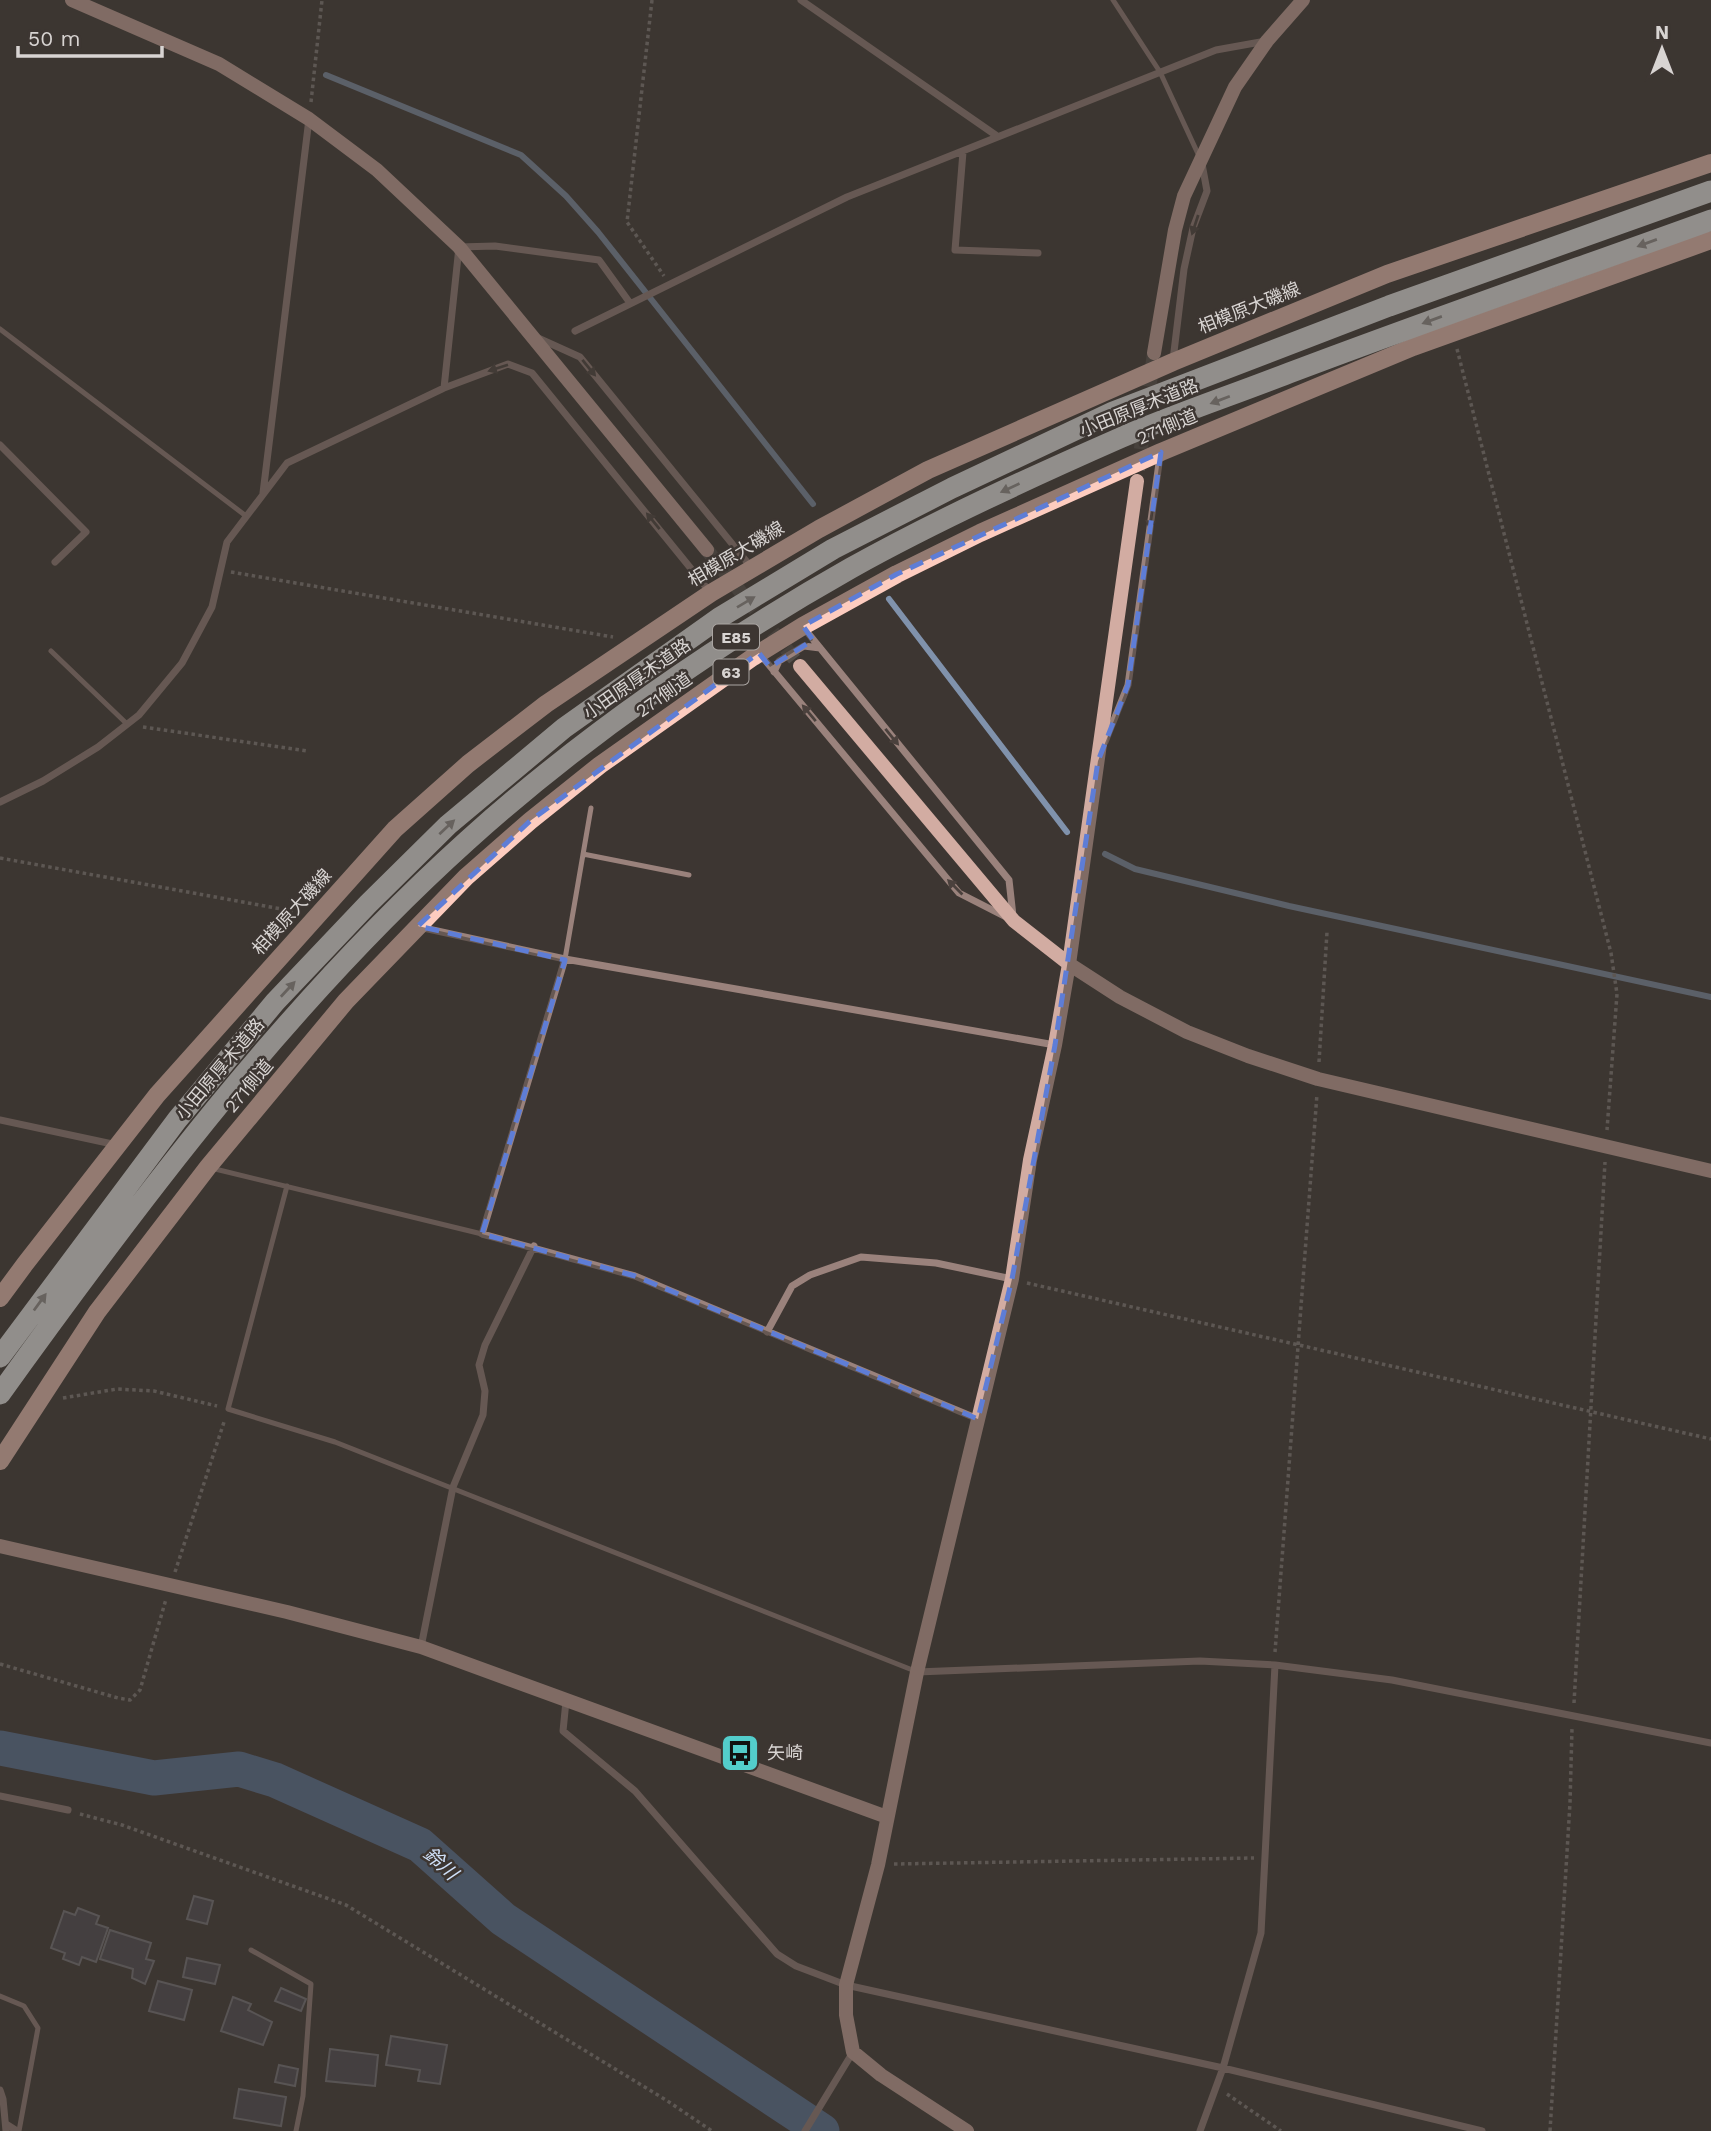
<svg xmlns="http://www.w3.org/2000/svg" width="1711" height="2131" viewBox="0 0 1711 2131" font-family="'Work Sans','Noto Sans JP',sans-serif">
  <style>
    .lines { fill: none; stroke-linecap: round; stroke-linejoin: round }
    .stream { stroke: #8092ac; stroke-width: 6 }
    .river { stroke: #5a759c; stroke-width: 35 }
    .building { fill: #4e4b52; stroke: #7b787e; stroke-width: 2 }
    .secondary-tunnel { stroke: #544e4a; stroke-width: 14; stroke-dasharray: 14 7; stroke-linecap: butt }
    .path { stroke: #857f7c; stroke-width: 3.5; stroke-dasharray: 3.5 3.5; stroke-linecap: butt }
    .lane { stroke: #9a827c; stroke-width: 5 }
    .street { stroke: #9a827c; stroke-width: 7 }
    .secondary { stroke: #d2aca2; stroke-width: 14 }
    .primary { stroke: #fdccbf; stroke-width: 18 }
    .highway { stroke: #f9f9f9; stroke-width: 21 }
    .oneway { fill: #4b413d }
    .oneway2 { fill: #9b9896 }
    .marked { fill: none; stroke: #5e7dd6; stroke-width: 5; stroke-dasharray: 14 9; stroke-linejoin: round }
    .labels { text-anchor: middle; stroke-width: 5; stroke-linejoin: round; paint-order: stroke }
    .shield { fill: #3d3632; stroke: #aaa5a2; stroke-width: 2 }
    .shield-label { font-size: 16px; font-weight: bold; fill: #d8d4d2 }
    .street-label { font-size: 18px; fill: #d8d4d2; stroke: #3d3632 }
    .poi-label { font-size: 18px; fill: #d8d4d2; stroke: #3d3632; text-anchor: start }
    .water-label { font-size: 19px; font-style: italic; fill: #d0e1fa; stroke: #3d3632 }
  </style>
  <rect width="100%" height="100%" fill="#3d3632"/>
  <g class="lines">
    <path class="stream" d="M 326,75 L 521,155 L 566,196 L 598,232 L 813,504
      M 889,599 L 1067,832
      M 1105,854 L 1135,869 L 1289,906 L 1711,997"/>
    <path class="river" d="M 0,1748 L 154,1778 L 239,1769 L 275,1780 L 420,1845 L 503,1919 L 822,2131"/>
  </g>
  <path class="building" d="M 194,1896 L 213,1901 L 207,1924 L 187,1919 Z
    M 78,1908 L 99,1916 L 96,1924 L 108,1928 L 96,1962 L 82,1957 L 79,1965 L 63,1959 L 65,1953 L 51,1948 L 64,1911 L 75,1915 Z
    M 110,1930 L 151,1943 L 146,1959 L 154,1961 L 145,1984 L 132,1978 L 133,1969 L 100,1959 Z
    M 187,1958 L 220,1965 L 215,1984 L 183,1977 Z
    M 158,1981 L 192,1990 L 184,2020 L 149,2011 Z
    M 281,1988 L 306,1999 L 301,2011 L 275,2001 Z
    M 233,1997 L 251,2004 L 248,2010 L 272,2022 L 263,2045 L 221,2031 Z
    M 391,2036 L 447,2045 L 440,2084 L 418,2081 L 420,2070 L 386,2065 Z
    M 330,2049 L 378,2055 L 375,2086 L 326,2081 Z
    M 279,2065 L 298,2069 L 295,2086 L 275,2082 Z
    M 239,2089 L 286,2097 L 281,2126 L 234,2118 Z"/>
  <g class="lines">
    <path class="secondary-tunnel" d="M 1138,470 L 1154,353
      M 707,550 L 800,666"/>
    <path class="path" d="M 652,0 L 627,222 L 664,276
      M 311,102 L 322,0
      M 1457,349 L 1611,953 L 1617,994 L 1607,1130
      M 231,572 L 613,637
      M 143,727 L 307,751
      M 0,858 L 298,912
      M 1319,1062 L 1327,932
      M 1027,1283 L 1711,1439
      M 63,1398 L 117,1389 L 154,1391 L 217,1406
      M 175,1572 L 225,1419
      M 1275,1652 L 1317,1094
      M 0,1664 L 118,1698 L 130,1700 L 140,1690 L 166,1599
      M 1574,1703 L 1605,1162
      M 80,1814 L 122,1825 L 346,1905 L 666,2100 L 712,2131
      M 894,1864 L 1254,1858
      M 1227,2094 L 1281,2131
      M 1550,2131 L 1570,1803 L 1572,1728"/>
    <path class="lane" d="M 1113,0 L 1160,72 L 1199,156
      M 0,329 L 246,516
      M 51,651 L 127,724
      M 583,854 L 689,875
      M 565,959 L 591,808
      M 211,1168 L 482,1234
      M 287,1186 L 228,1409 L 335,1442 L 915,1671
      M 251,1950 L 311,1984 L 303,2096 L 296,2131
      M 0,1996 L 24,2006 L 38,2028 L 19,2131"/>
    <path class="street" d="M 801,0 L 997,136
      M 963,152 L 955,250 L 1038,253
      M 575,331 L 847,197 L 1216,50 L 1266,41
      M 538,338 L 580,357 L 751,567
      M 1173,360 L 1184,269 L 1193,228 L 1207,191 L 1202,164
      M 444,388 L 459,247 L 495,246 L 599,260 L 630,303
      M 0,445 L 86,532 L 55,562
      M 263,493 L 309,119
      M 696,574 L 705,573 L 730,558 L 734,546
      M 803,627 L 1009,880 L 1013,916
      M 759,653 L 959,893 L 1004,916
      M 774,672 L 779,661 L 804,646 L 820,648
      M 1105,742 L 1128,685 L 1160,456
      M 0,802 L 43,781 L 98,747 L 139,715 L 182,663 L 212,607 L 227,542 L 287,463 L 444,388 L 508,364 L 532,373 L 710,592
      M 419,927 L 565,959 L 1055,1045
      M 565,959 L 482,1234 L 635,1276 L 978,1419
      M 0,1120 L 117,1145
      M 767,1332 L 792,1286 L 810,1275 L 861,1257 L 936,1263 L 1012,1279
      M 421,1647 L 453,1487 L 483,1415 L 485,1391 L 479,1365 L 485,1345 L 534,1246
      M 917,1672 L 1200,1661 L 1275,1665 L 1392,1680 L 1711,1743
      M 566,1701 L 563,1731 L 635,1791 L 777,1954 L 796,1966 L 846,1985 L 1223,2068 L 1482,2131
      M 0,1796 L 68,1810
      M 0,2090 L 3,2099 L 6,2131
      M 6,2124 L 17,2131
      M 805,2131 L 853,2052
      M 1200,2131 L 1223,2068 L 1261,1933 L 1275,1665"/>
    <path class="secondary" d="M 72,0 L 219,64 L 309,119 L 377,170 L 459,247 L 707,550
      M 1154,353 L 1175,230 L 1184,196 L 1235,87 L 1267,41 L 1303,0
      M 800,666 L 1014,921 L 1069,964 L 1120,997 L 1187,1032 L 1248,1056 L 1318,1079 L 1711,1171
      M 0,1546 L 287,1612 L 421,1647 L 887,1817
      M 967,2131 L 881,2075 L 853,2052 L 846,2015 L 846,1985 L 878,1865 L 917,1672 L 1012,1279 L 1030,1160 L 1055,1045 L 1069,964 L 1137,481"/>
    <path class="primary" d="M 0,1298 L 25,1264 L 157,1095 L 395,829 L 468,764 L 546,704 L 711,593 L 819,529 L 928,470 L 1173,362 L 1387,274 L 1711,163
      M 0,1461 L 97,1312 L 208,1167 L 346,1001 L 466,877 L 530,821 L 600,765 L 753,657 L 803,626 L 897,574 L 980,533 L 1161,452 L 1413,347 L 1711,240"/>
    <path class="highway" d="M 0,1357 L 177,1120 L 275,1002 L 368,904 L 448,825 L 564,728 L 719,618 L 833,549 L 952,488 L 1113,412 L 1389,306 L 1711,191
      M 0,1394 C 141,1198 288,1002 468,840 C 581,738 718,643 851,568 C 937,520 1029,478 1120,438 C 1175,414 1233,395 1289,373 C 1429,320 1570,271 1711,220"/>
  </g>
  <defs><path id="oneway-solid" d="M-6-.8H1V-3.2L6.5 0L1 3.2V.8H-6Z" transform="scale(1.75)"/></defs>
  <g class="oneway">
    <use href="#oneway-solid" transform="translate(1195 225) rotate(108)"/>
    <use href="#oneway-solid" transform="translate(498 368) rotate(162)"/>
    <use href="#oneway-solid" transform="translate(589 368) rotate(51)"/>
    <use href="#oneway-solid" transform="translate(1151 519) rotate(98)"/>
    <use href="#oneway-solid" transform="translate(653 521) rotate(-129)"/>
    <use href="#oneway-solid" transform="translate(809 713) rotate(-130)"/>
    <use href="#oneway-solid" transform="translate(892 737) rotate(51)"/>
    <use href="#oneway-solid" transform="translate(955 887) rotate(-135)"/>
  </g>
  <g class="oneway2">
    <use href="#oneway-solid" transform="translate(1647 243) rotate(160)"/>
    <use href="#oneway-solid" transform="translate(1432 320) rotate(160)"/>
    <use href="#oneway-solid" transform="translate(1220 400) rotate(159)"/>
    <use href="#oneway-solid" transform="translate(1010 488) rotate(155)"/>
    <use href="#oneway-solid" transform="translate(746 602) rotate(-31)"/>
    <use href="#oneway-solid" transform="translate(447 827) rotate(-43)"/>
    <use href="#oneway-solid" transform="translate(288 989) rotate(-47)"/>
    <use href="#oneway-solid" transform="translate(40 1302) rotate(-54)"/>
  </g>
  <path d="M0 0H1711V2131H0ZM 1161,452 L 1128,685 L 1098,761 L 1055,1045 L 1012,1279 L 978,1419 L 635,1276 L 482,1234 L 565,960 L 418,926 L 530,821 L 753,657 L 759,653 L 770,667 L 813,640 L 803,626 L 897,574 Z" fill="#3d3632" fill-opacity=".55" fill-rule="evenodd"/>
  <path class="marked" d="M 1161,452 L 1128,685 L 1098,761 L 1055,1045 L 1012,1279 L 978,1419 L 635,1276 L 482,1234 L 565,960 L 418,926 L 530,821 L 753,657 L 759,653 L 770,667 L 813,640 L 803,626 L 897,574 Z"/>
  <defs>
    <g id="bus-square" transform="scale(2.0125)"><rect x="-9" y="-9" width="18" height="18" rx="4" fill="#53cdcb" stroke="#3d3632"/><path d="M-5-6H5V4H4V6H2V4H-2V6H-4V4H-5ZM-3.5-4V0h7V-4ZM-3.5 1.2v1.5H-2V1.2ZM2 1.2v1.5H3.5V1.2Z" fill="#111"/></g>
  </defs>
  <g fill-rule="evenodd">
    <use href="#bus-square" x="740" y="1753"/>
  </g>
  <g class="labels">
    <g class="shield">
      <rect x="713" y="624.5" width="46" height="25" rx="5"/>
      <rect x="713.5" y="659.5" width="35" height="25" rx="5"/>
    </g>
    <g class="shield-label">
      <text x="736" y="643">E85</text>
      <text x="731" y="678">63</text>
    </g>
    <g class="street-label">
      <text transform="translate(1249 308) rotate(-22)" y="6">相模原大磯線</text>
      <text transform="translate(1139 408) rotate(-22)" y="6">小田原厚木道路</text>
      <text transform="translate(1167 427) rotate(-23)" y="6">271側道</text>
      <text transform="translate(736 554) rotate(-31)" y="6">相模原大磯線</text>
      <text transform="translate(637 679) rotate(-35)" y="6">小田原厚木道路</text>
      <text transform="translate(664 695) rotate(-35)" y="6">271側道</text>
      <text transform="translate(292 912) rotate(-48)" y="6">相模原大磯線</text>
      <text transform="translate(220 1069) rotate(-50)" y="6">小田原厚木道路</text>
      <text transform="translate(249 1086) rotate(-50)" y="6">271側道</text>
    </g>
    <g class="poi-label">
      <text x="767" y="1759">矢崎</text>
    </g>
    <g class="water-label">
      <text transform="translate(441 1863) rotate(42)" y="7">鈴川</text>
    </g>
  </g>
  <g transform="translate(1662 49)" stroke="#3d3632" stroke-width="5" paint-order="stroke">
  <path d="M0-5L12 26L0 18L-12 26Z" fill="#d8d4d2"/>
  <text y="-10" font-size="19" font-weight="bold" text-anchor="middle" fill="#d8d4d2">N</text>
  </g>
  <path d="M18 46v10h144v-10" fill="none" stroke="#d8d4d2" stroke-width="3.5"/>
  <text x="28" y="46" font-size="21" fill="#d8d4d2" stroke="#3d3632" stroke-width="5" paint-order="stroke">50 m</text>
</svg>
